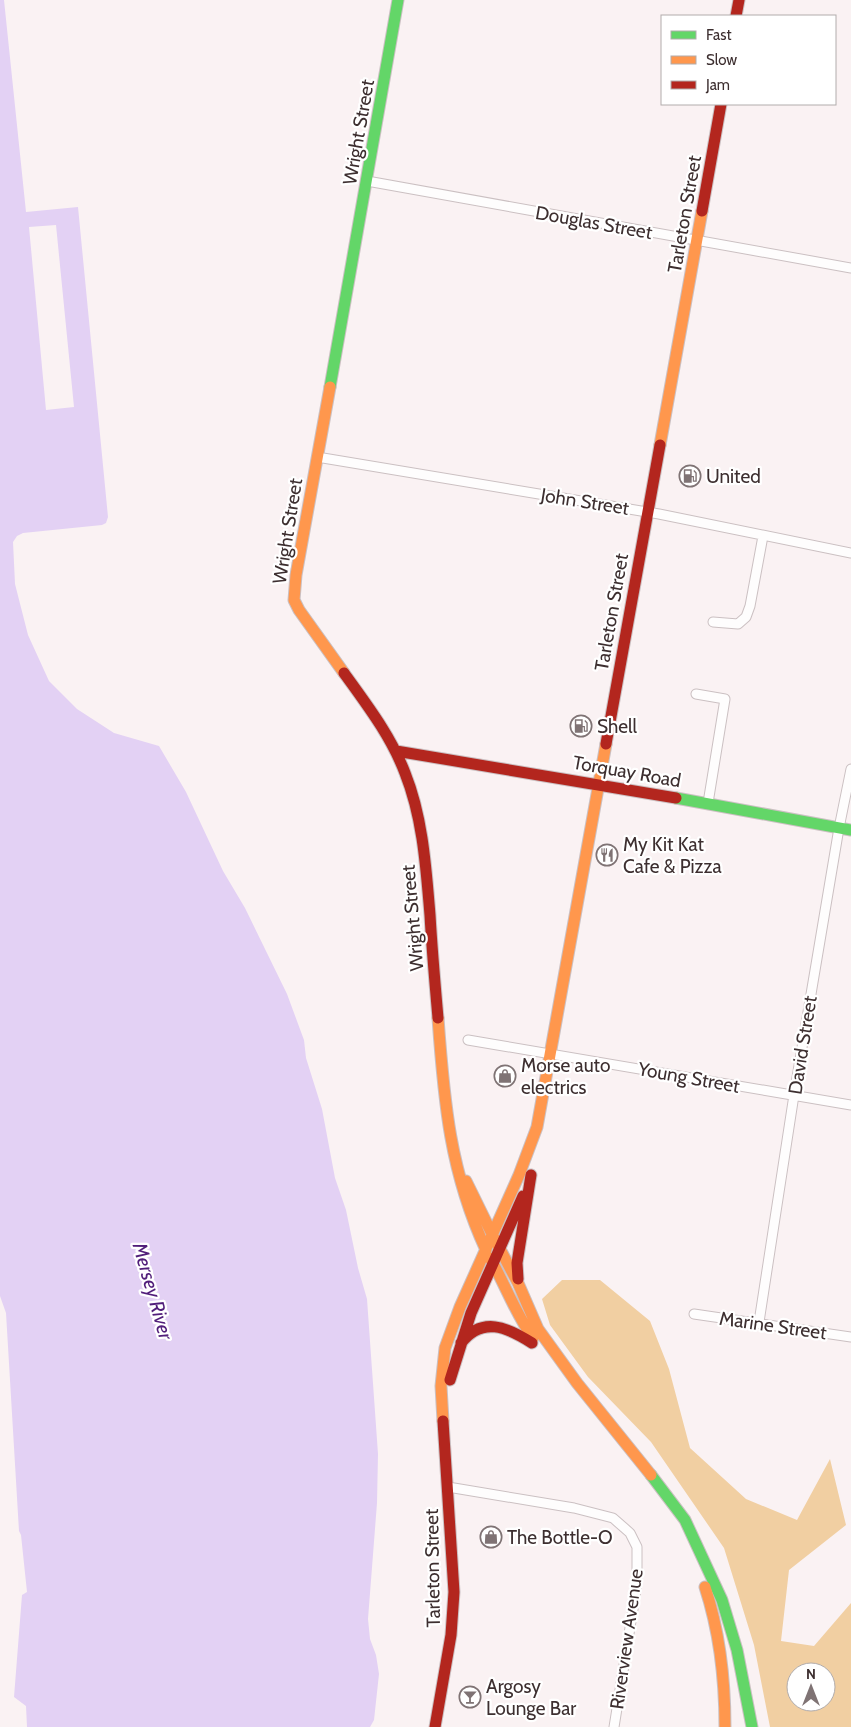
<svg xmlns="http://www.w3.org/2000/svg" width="851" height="1727" viewBox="0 0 851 1727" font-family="Cabin,sans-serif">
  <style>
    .forest { fill: #f1cfa2; fill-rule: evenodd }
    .water { fill: #e3d1f4 }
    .pier { fill: #faf2f3 }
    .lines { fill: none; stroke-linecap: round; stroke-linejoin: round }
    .street-casing { stroke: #cbc0c2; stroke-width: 11 }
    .fast-casing { stroke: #cbc0c2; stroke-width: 13 }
    .slow-casing { stroke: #cbc0c2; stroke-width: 13 }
    .jam-casing { stroke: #cbc0c2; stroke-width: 13 }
    .street { stroke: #fefdfd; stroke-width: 9 }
    .fast { stroke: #63d668; stroke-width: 11 }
    .slow { stroke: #ff974d; stroke-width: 11 }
    .jam { stroke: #b3261e; stroke-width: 11 }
    .labels { text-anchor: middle; stroke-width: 4.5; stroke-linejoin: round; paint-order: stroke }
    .street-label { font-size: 19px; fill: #3d2f30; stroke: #fff }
    .poi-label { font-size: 19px; fill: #3d2f30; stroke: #fff; text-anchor: start }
    .water-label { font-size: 20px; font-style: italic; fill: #511e7a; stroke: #fff }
  </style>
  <rect width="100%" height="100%" fill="#faf2f3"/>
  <path class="forest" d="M 562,1280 L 600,1280 L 650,1321 L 669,1369 L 690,1448 L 746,1499 L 797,1520 L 830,1459 L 846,1525 L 789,1570 L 781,1641 L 814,1646 L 851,1603 L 851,1727 L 770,1727 L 754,1645 L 724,1548 L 651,1442 L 588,1377 L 550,1325 L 542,1299 ZM 796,1672 L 826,1672 L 826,1702 L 796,1702 Z"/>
  <path class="water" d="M 0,0 L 4,0 L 26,212 L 78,207 L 108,517 L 106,523 L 102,525 L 23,533 L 17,536 L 13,542 L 15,584 L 28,635 L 49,681 L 77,709 L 114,733 L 159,746 L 186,792 L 223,871 L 245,908 L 287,994 L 304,1040 L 306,1058 L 322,1109 L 335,1178 L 346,1210 L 358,1268 L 367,1299 L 378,1454 L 377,1503 L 368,1619 L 370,1639 L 376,1655 L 379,1674 L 374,1720 L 370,1727 L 27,1727 L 26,1706 L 14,1697 L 22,1595 L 27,1592 L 21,1535 L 19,1531 L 6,1313 L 0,1296 Z"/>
  <path class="pier" d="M 56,225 L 74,407 L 46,410 L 29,227 Z"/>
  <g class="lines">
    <g class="street-casing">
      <path id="street" d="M 367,181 L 851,268
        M 317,457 L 659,514 L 851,553
        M 713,622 L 738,624 L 746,617 L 750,606 L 763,536
        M 696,694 L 725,699 L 708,803
        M 468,1040 L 851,1105
        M 694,1314 L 851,1337
        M 759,1322 L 794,1095 L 839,828 L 851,769
        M 448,1487 L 574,1508 L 613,1518 L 630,1533 L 637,1547 L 637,1584 L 614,1727"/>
    </g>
    <g class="fast-casing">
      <path id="fast" d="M 330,387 L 398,0
        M 676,798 L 851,830
        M 651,1475 L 685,1520 L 722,1600 L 737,1650 L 752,1727"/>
    </g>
    <g class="slow-casing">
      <path id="slow" d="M 330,387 L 296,575 L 294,600 L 299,610 L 344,673
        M 660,445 L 702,211
        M 438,1018 C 444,1102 450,1172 486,1250
        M 537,1127 L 606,744
        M 466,1181 L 493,1236
        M 493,1236 L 518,1283 L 538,1329 L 577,1383 L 651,1475
        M 490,1258 C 505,1284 515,1313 533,1338
        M 443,1421 L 441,1386 L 445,1348 L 460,1307 L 519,1175 L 537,1127
        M 705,1587 C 720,1633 725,1679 725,1727"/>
    </g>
    <g class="jam-casing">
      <path id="jam" d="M 736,16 L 739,0
        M 702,211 L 721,104
        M 344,673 C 367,705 391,736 405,773 C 423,818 426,868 430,915 C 432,950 435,984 438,1018
        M 606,744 L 660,445
        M 396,751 L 676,798
        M 518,1279 L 517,1263 L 531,1175
        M 461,1343 C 482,1316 507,1327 532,1343
        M 450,1380 L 471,1313 L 523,1196
        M 435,1727 L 451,1635 L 454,1592 L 443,1421"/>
    </g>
    <use href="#street" class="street"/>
    <use href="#fast" class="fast"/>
    <use href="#slow" class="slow"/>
    <use href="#jam" class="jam"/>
  </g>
  <defs>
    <g id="fuel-ring" transform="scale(1.125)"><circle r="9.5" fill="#fff" stroke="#7f7374" stroke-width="1.5"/><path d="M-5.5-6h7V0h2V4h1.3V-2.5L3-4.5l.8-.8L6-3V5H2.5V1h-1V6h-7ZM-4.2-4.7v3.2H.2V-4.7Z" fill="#7f7374"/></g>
    <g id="restaurant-ring" transform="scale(1.125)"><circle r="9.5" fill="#fff" stroke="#7f7374" stroke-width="1.5"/><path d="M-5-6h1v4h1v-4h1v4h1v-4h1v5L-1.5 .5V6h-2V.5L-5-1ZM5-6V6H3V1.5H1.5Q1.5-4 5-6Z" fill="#7f7374"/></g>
    <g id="shop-ring" transform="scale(1.125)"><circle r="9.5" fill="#fff" stroke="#7f7374" stroke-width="1.5"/><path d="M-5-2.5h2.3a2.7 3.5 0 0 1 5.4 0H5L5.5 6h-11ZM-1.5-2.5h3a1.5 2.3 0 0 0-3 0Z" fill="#7f7374"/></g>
    <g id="bar-ring" transform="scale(1.125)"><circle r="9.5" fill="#fff" stroke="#7f7374" stroke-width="1.5"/><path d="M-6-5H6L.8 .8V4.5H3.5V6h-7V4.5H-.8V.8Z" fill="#7f7374"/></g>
  </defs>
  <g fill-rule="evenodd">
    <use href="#fuel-ring" x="690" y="476"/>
    <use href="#fuel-ring" x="581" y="726"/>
    <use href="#restaurant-ring" x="607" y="855"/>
    <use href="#shop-ring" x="505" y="1076"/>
    <use href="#shop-ring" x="491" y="1537"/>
    <use href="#bar-ring" x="470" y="1697"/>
  </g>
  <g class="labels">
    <g class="street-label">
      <text transform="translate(358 132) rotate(-80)" y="7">Wright Street</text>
      <text transform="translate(684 214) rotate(-80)" y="7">Tarleton Street</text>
      <text transform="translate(594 222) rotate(10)" y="7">Douglas Street</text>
      <text transform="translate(585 501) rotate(9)" y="7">John Street</text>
      <text transform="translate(287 531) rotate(-81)" y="7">Wright Street</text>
      <text transform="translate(611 612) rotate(-80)" y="7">Tarleton Street</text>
      <text transform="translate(627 771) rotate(10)" y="7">Torquay Road</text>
      <text transform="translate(412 918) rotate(-95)" y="7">Wright Street</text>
      <text transform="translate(802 1045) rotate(-81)" y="7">David Street</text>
      <text transform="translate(689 1077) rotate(10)" y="7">Young Street</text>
      <text transform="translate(773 1325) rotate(8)" y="7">Marine Street</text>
      <text transform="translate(432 1568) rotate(-91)" y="7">Tarleton Street</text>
      <text transform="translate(626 1639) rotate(-82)" y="7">Riverview Avenue</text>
    </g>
    <g class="poi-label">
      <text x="706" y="483">United</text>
      <text x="597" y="733">Shell</text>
      <text x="623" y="851">My Kit Kat<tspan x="623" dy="22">Cafe &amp; Pizza</tspan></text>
      <text x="521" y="1072">Morse auto<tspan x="521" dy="22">electrics</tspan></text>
      <text x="507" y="1544">The Bottle-O</text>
      <text x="486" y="1693">Argosy<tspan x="486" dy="22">Lounge Bar</tspan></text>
    </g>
    <g class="water-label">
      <text transform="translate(153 1291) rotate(74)" y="7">Mersey River</text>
    </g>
  </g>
  <rect x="661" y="15" width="175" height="90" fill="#ffffff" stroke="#b1acac"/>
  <rect x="671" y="31" width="25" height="8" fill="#63d668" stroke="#b1acac"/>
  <text x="706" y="40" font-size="15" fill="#3d2f30">Fast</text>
  <rect x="671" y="56" width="25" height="8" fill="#ff974d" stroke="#b1acac"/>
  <text x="706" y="65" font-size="15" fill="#3d2f30">Slow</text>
  <rect x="671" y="81" width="25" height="8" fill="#b3261e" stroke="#b1acac"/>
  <text x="706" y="90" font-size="15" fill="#3d2f30">Jam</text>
  <g transform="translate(811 1687)"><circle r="24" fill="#ffffff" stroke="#b1acac"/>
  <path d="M0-4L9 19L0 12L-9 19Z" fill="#7f7374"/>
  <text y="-8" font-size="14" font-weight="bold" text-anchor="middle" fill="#3d2f30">N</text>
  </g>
</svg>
